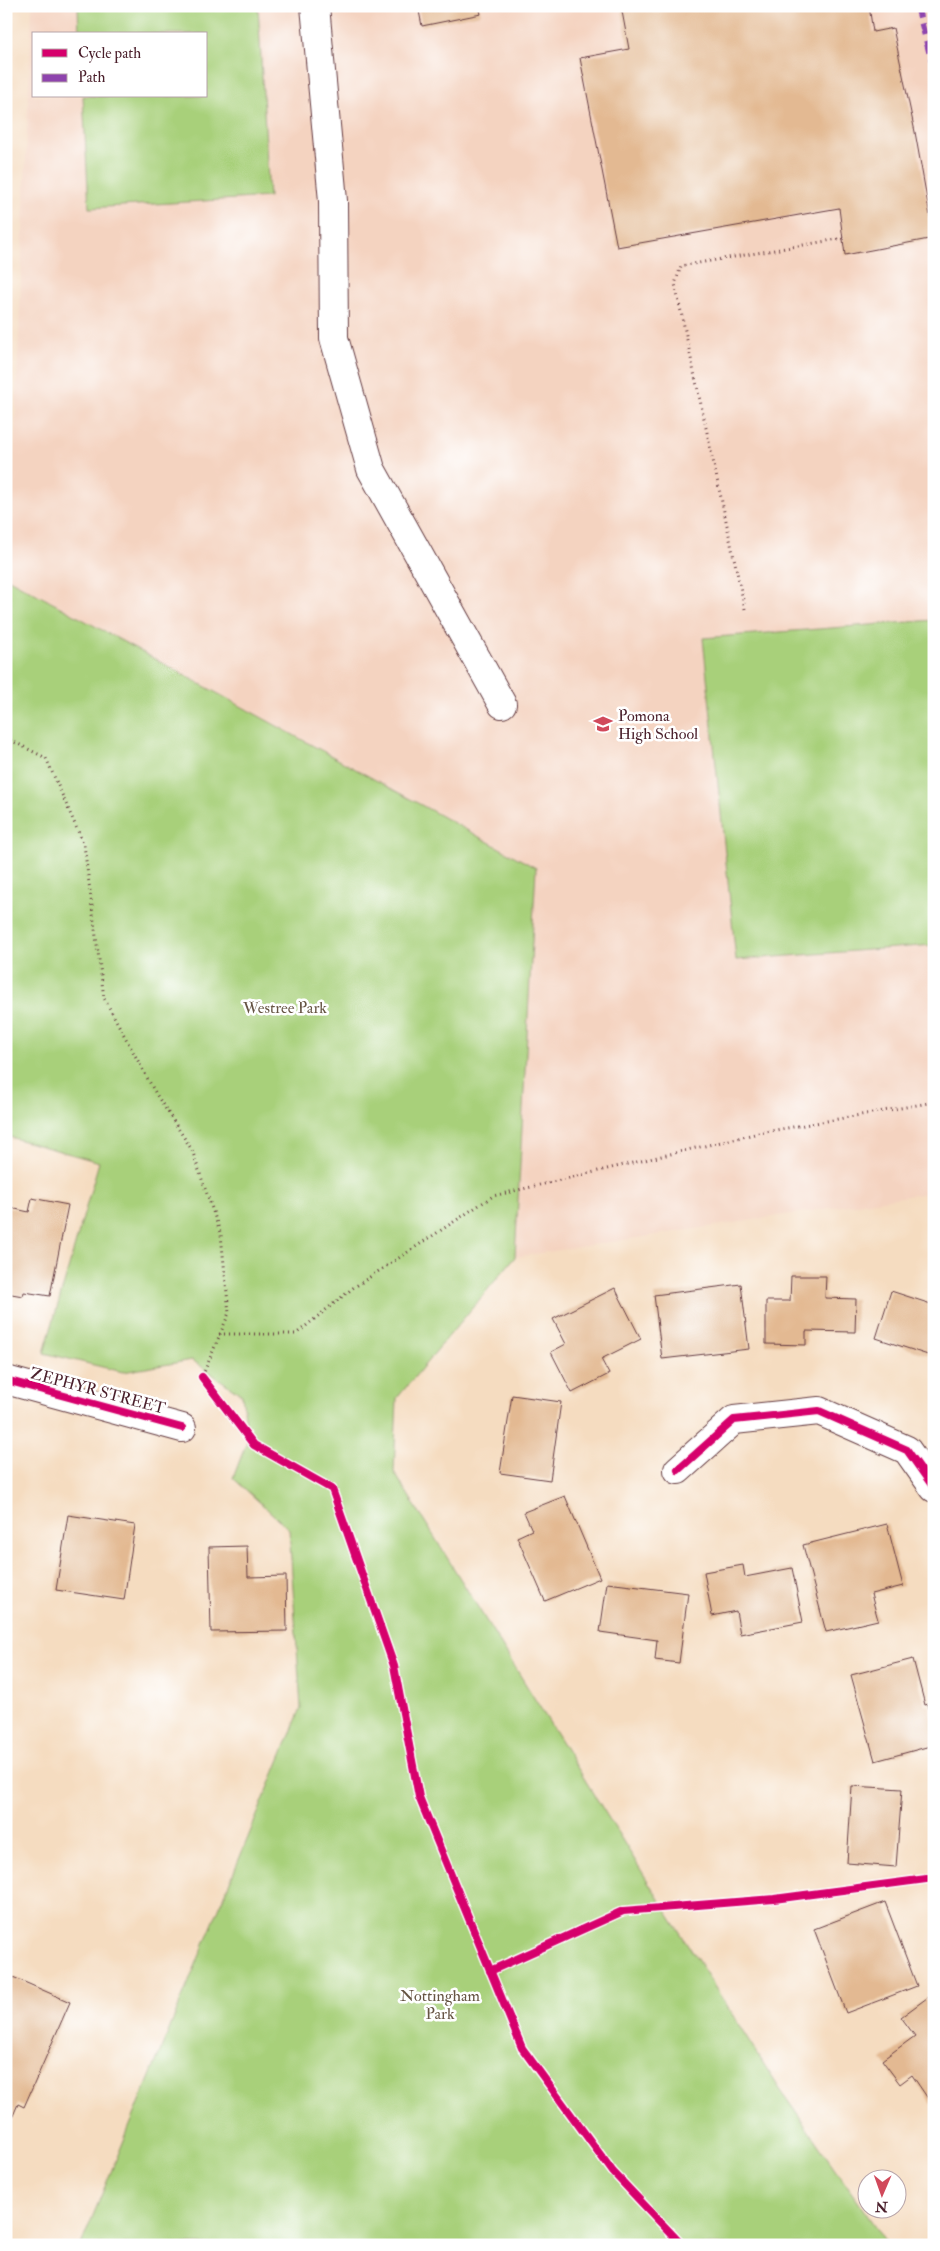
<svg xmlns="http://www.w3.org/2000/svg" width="940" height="2251" viewBox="0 0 940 2251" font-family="'IM FELL Double Pica',serif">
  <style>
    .built { fill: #f4d3c0; fill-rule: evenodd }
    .green { fill: #a8d07a; stroke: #797852 }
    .building { fill: #e3b992 }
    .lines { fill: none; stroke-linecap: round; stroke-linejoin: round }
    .minor-casing { stroke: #643b41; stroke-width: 30 }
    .path { stroke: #643b41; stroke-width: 3; stroke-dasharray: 1 4; stroke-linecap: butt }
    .minor { stroke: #fff; stroke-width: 28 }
    .quiet { stroke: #8e44ad; stroke-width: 6; stroke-dasharray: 12 6; stroke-linecap: butt }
    .cycleway-casing { stroke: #fff; stroke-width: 11 }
    .cycleway { stroke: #d6006c; stroke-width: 8 }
    .labels { text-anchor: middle; stroke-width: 5; stroke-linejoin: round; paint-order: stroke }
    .poi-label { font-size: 16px; fill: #4a1f2b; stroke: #fff; text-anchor: start }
    .park-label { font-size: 16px; fill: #665443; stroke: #fff }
    .street-label { font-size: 16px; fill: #4a1f2b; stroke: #fff }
  </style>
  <rect width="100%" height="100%" fill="#fff"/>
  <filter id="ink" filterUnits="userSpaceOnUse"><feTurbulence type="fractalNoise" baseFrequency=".02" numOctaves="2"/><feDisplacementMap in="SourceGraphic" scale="10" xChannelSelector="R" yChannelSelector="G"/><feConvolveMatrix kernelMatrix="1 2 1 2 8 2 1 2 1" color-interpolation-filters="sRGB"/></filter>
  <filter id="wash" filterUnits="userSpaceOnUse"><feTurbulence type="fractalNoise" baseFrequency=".0096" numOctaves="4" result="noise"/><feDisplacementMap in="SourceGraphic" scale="20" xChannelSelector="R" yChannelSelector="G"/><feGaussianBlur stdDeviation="1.12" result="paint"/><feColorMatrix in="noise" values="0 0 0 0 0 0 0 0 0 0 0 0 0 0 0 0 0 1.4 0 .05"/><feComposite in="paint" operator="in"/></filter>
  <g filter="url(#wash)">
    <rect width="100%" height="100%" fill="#f5dcc0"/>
    <path class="built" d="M 32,6 L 934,6 L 934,1192 L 515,1257 L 536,868 L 9,579 ZM 34,34 L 206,34 L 206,96 L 34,96 Z"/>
    <path class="green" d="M 78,6 L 258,6 L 269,197 L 89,208 L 83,96 L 206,96 L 206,34 L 79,34 Z
      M 9,579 L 536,868 L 515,1257 L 397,1398 L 394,1472 L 662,1904 L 779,2088 L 888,2245 L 81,2245 L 301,1708 L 289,1529 L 233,1478 L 248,1439 L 242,1395 L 192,1360 L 123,1372 L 44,1353 L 99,1162 L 6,1136 L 6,599 Z
      M 934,620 L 934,945 L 736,960 L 703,638 Z"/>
    <g id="blocks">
      <path class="building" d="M 418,6 L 479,6 L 481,14 L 422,26 Z
        M 621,6 L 869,6 L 873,32 L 893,28 L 915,132 L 934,238 L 845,255 L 839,208 L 617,247 L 580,58 L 629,49 Z
        M 32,1198 L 68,1205 L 50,1296 L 24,1292 L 23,1296 L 6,1293 L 6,1207 L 29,1212 Z
        M 791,1276 L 826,1276 L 825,1298 L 856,1299 L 855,1332 L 806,1331 L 806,1345 L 766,1344 L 766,1301 L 790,1301 Z
        M 741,1284 L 749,1349 L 662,1359 L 654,1295 Z
        M 615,1288 L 641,1339 L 601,1359 L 609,1374 L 572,1393 L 551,1352 L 566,1344 L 553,1319 Z
        M 891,1291 L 934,1305 L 934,1357 L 876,1338 Z
        M 512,1395 L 561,1402 L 550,1480 L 500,1473 Z
        M 565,1496 L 600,1578 L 545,1601 L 517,1537 L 532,1530 L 524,1512 Z
        M 68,1515 L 135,1525 L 124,1600 L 56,1590 Z
        M 887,1524 L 903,1586 L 871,1594 L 878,1620 L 826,1632 L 803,1545 Z
        M 247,1546 L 248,1577 L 286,1576 L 287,1631 L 211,1632 L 209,1547 Z
        M 743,1565 L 745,1577 L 792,1568 L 803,1622 L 740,1634 L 736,1611 L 712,1616 L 704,1572 Z
        M 607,1583 L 688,1593 L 679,1663 L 655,1660 L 657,1640 L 600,1632 Z
        M 913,1659 L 925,1705 L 928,1704 L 934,1726 L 934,1745 L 875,1761 L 851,1675 Z
        M 852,1786 L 902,1789 L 896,1867 L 847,1863 Z
        M 885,1902 L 917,1986 L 846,2013 L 814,1929 Z
        M 6,1974 L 70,2002 L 24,2107 L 18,2104 L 6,2132 Z
        M 931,1995 L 934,1999 L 934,2101 L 931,2103 L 912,2075 L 900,2084 L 882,2060 L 915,2036 L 901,2017 Z"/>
    </g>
  </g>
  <g filter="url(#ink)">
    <use href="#blocks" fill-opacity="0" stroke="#643b41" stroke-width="1"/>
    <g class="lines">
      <g class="minor-casing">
        <path id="minor" d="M 315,6 L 333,201 L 334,338 L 371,469 L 502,704
          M 6,1380 L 182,1428
          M 678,1470 L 734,1420 L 819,1411 L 907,1450 L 934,1488"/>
      </g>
      <path class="path" d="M 745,609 L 675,284 L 681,266 L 844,238
        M 6,738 L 46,758 L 84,845 L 104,998 L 156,1094 L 192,1150 L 221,1235 L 229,1313 L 202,1377
        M 219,1334 L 296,1334 L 353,1288 L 493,1196 L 759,1133 L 934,1102"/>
      <use href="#minor" class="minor"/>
      <path class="quiet" d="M 917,6 L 934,70"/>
      <g class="cycleway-casing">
        <path id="cycleway" d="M 202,1377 L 254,1445 L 332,1489 L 394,1666 L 419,1797 L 522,2048 L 613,2172 L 682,2245
          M 6,1380 L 182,1428
          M 678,1470 L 734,1420 L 819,1411 L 907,1450 L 934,1488
          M 490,1971 L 623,1911 L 774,1899 L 934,1878"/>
      </g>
      <use href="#cycleway" class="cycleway"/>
    </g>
  </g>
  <defs>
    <g id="school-bare" transform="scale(1.5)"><path d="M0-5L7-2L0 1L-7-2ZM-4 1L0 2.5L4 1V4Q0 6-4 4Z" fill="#d1495b" stroke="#fff" stroke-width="2.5" paint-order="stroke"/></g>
  </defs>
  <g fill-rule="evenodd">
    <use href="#school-bare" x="603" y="724"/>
  </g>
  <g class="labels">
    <g class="poi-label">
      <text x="618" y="721">Pomona<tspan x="618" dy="18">High School</tspan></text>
    </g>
    <g class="park-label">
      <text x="285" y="1013">Westree Park</text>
      <text x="440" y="2001">Nottingham<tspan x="440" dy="18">Park</tspan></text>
    </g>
    <g class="street-label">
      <text transform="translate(98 1390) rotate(15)" y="6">ZEPHYR STREET</text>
    </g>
  </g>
  <rect width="940" height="2251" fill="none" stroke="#fff" stroke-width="25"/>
  <rect x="32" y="32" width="175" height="65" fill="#ffffff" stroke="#b7a5aa"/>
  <rect x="42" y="49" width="25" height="8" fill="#d6006c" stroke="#b7a5aa"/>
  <text x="78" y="58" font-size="15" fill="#4a1f2b">Cycle path</text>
  <rect x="42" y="74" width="25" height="8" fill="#8e44ad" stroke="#b7a5aa"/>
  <text x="78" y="82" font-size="15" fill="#4a1f2b">Path</text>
  <g transform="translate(882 2194) rotate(182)"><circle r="24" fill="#ffffff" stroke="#b7a5aa"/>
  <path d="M0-4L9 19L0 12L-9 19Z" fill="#d1495b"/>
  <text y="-8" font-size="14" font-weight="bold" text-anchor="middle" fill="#4a1f2b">N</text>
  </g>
</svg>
